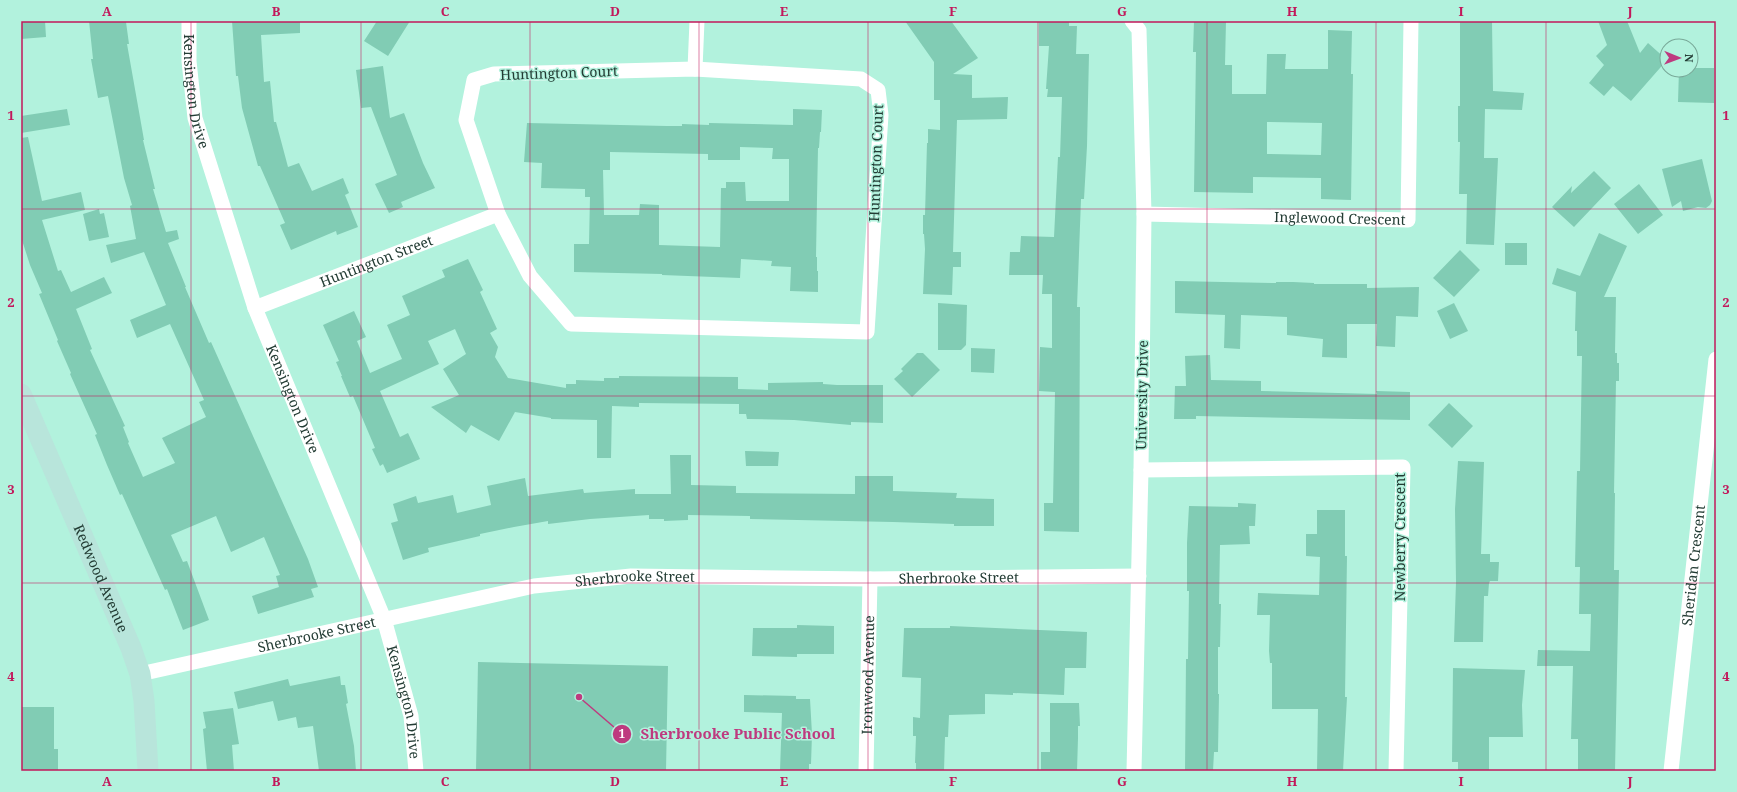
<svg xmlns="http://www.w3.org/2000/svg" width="1737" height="792" viewBox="0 0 1737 792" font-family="'Noto Serif',serif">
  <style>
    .building { fill: #81ccb4; fill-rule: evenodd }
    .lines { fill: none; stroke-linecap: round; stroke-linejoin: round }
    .street { stroke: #fff; stroke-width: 15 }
    .secondary { stroke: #b8e5db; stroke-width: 21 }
    .grid { fill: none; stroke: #c2185b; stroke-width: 1; stroke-opacity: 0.55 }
    .labels { text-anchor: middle; stroke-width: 3; stroke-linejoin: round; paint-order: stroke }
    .street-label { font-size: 14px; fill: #233c34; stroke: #b2f2dd }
    .leader { fill: none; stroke: #be3a7f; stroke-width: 1.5 }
    .callout-dot { fill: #be3a7f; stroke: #b2f2dd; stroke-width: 1.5 }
    .mark-label { font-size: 12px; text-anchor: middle; font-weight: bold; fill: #fff }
    .callout-label { font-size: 15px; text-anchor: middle; font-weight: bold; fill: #be3a7f; stroke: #b2f2dd; stroke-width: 3; stroke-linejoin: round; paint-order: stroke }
    .neatline { fill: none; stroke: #c2185b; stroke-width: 1.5 }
    .grid-label { font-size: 13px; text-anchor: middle; font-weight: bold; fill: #c2185b }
  </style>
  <rect width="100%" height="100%" fill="#b2f2dd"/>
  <path class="building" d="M 21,21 L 45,21 L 46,37 L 21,39 Z
    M 89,21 L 126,22 L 129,44 L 127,44 L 144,140 L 143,140 L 155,189 L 153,189 L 166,232 L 177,230 L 179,239 L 168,243 L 186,287 L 185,287 L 209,343 L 211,342 L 308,559 L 318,587 L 311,589 L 314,597 L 258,614 L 252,596 L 279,587 L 276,576 L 280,575 L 264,537 L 231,552 L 216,516 L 171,535 L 183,562 L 187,561 L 209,620 L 183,630 L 167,589 L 165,590 L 122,494 L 120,495 L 107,465 L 95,435 L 97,434 L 70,374 L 71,373 L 57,341 L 58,340 L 39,294 L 42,293 L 30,265 L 21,237 L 21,138 L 28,137 L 42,201 L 81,192 L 85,210 L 42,220 L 58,271 L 61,270 L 71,292 L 104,277 L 112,293 L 76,309 L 92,349 L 90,350 L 125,426 L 123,427 L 129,442 L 128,443 L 143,477 L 175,463 L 162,438 L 206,417 L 199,402 L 204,400 L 170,324 L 137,338 L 130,320 L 166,305 L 144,252 L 111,263 L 106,245 L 136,239 L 130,206 L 132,205 L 124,178 L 108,96 L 98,98 L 91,59 L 93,59 Z
    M 232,21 L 300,21 L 300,33 L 261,35 L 264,82 L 270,81 L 274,122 L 276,122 L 288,167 L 299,163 L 312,191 L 343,178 L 349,193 L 345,195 L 358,227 L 337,235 L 336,231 L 291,250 L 280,225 L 285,223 L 260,166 L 258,166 L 242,108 L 238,76 L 236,76 Z
    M 377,21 L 410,21 L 388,56 L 364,41 Z
    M 905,21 L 951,21 L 978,58 L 953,74 L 972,75 L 972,98 L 1008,97 L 1007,119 L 957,120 L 953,252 L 961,252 L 961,267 L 953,267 L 952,295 L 923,294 L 925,249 L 924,234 L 923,234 L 923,215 L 925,215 L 927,143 L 928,143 L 928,129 L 940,130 L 940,100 L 934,100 L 934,62 Z
    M 1039,21 L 1069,21 L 1069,26 L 1077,26 L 1076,54 L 1089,54 L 1087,146 L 1084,199 L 1081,199 L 1077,307 L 1080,307 L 1079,532 L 1044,531 L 1044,503 L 1053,503 L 1055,392 L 1039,391 L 1040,347 L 1052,348 L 1052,294 L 1042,294 L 1043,275 L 1009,275 L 1010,252 L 1020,252 L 1021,236 L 1054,237 L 1058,157 L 1060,157 L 1062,97 L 1047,97 L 1048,89 L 1046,89 L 1049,46 L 1039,46 Z
    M 1194,21 L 1226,21 L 1225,65 L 1232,65 L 1232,94 L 1266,94 L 1267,54 L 1286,54 L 1285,69 L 1328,69 L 1328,30 L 1352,31 L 1351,74 L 1353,74 L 1351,200 L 1321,199 L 1321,178 L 1253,177 L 1253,193 L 1194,192 L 1196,52 L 1193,52 ZM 1267,122 L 1322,123 L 1321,155 L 1267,154 Z
    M 1460,21 L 1492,21 L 1493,91 L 1524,93 L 1522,110 L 1485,109 L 1484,158 L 1498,158 L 1494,245 L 1466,244 L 1467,194 L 1459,194 L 1460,142 L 1458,142 L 1458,106 L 1460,106 Z
    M 1598,21 L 1627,21 L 1640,53 L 1648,43 L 1667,60 L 1631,101 L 1613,86 L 1604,96 L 1589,83 L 1604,65 L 1596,56 L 1607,45 Z
    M 383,66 L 390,118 L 404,113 L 423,163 L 435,188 L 401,202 L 403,207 L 389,213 L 375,184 L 397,175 L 371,107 L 361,108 L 356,70 Z
    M 1691,68 L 1714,68 L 1714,103 L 1678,102 L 1679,70 L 1691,70 Z
    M 67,109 L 70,125 L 21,133 L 21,116 Z
    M 793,109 L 822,110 L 821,132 L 820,132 L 819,148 L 818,148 L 817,199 L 816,257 L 817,257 L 817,271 L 818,271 L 818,292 L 790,291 L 791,267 L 771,266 L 772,261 L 741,259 L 740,278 L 662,275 L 662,274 L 574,272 L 574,244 L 589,244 L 590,197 L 585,197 L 585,189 L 541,188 L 542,163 L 524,162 L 527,123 L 667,126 L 682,126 L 682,124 L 709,125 L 709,123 L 793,125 ZM 740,147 L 773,148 L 772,159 L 789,159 L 789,201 L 746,201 L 745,182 L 726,182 L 726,188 L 721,188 L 720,247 L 659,245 L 659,205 L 640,204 L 639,215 L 604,215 L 603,170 L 610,170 L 610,152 L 708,154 L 708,160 L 740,160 Z
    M 1702,159 L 1712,201 L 1710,205 L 1706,208 L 1698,207 L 1683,211 L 1681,201 L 1672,207 L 1662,169 Z
    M 1594,171 L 1611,188 L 1574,227 L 1552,207 L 1572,186 L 1571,193 Z
    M 1639,184 L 1663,215 L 1638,234 L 1614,204 Z
    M 99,209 L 100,214 L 104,213 L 109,237 L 89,241 L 83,214 Z
    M 1599,233 L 1627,246 L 1604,297 L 1616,297 L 1615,353 L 1617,353 L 1617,363 L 1619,363 L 1619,381 L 1616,381 L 1614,493 L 1615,493 L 1614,570 L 1619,570 L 1615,771 L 1578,771 L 1578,739 L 1571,739 L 1573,666 L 1537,666 L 1538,650 L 1590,651 L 1591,614 L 1579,614 L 1580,567 L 1575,567 L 1577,471 L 1580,471 L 1582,356 L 1577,356 L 1577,331 L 1575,331 L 1576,292 L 1552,284 L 1557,268 L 1580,276 Z
    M 1505,243 L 1527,243 L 1527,265 L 1505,265 Z
    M 1460,250 L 1480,270 L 1454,297 L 1433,278 Z
    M 468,259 L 483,290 L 480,292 L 497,329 L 490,333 L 498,347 L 495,357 L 508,378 L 566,388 L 566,384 L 576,384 L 576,380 L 604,381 L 604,378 L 619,378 L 619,376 L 738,377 L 738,389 L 768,390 L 768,383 L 823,382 L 823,384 L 837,385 L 883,385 L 883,423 L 851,422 L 851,425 L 794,420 L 747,419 L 746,414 L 739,414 L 739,404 L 639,403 L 639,407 L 612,406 L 611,458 L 597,458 L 597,420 L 551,419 L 551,418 L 515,412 L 499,441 L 471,425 L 466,433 L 431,407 L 459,395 L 443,369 L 466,354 L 455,329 L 428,341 L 439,364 L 380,391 L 400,437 L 408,433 L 420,459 L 387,473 L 383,464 L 380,466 L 372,449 L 375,448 L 353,396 L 350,397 L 341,376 L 342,376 L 336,362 L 339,361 L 323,325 L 354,311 L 366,337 L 357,341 L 370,373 L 402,359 L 387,325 L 410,315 L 402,296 L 445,277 L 442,270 Z
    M 1175,281 L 1276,283 L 1276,282 L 1293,282 L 1314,283 L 1314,284 L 1367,284 L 1367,288 L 1419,287 L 1418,317 L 1396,316 L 1395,347 L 1376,346 L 1377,324 L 1347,324 L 1347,358 L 1322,357 L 1323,339 L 1287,335 L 1287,317 L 1241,315 L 1240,349 L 1224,348 L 1225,315 L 1175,313 Z
    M 938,303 L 967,305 L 966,345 L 961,350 L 938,350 Z
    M 1454,303 L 1468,331 L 1450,339 L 1437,311 Z
    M 971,348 L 995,349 L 994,373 L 971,372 Z
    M 917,353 L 923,353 L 940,370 L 912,397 L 894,379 L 903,371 L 901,369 Z
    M 1210,355 L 1211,380 L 1261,381 L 1261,391 L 1377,394 L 1376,391 L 1410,392 L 1410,420 L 1196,416 L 1196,419 L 1174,419 L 1175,386 L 1186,386 L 1185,356 Z
    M 1449,403 L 1473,426 L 1452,448 L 1428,425 Z
    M 745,451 L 779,452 L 778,466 L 746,466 Z
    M 670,455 L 691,455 L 691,485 L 736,486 L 736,493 L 855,494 L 855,476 L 893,476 L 893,491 L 957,493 L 956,498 L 994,499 L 994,526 L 954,526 L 954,524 L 893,522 L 750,519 L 750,516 L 688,515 L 688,520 L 664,521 L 664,519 L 649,519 L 649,515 L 590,519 L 548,524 L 548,521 L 514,527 L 480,534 L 480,536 L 428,548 L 429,552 L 403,560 L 391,523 L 398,521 L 393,504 L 416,496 L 418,503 L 453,495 L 457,513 L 491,505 L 487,486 L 525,478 L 528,496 L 583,489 L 584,493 L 635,489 L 635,494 L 671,494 Z
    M 1458,461 L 1484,462 L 1481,554 L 1490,554 L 1490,562 L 1499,562 L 1498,581 L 1490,581 L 1489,583 L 1488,596 L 1484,596 L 1483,642 L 1454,642 L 1456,582 L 1455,509 Z
    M 1238,503 L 1256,504 L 1255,526 L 1249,526 L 1250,544 L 1220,545 L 1219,604 L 1221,604 L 1220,647 L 1218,647 L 1218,694 L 1219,694 L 1218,752 L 1214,752 L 1213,771 L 1185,771 L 1186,659 L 1188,659 L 1189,591 L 1187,591 L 1187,543 L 1189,506 L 1238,507 Z
    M 1317,510 L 1345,510 L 1345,556 L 1347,556 L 1345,697 L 1347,697 L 1343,771 L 1317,771 L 1318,709 L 1272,709 L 1272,663 L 1270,663 L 1269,651 L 1270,615 L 1257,615 L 1258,593 L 1319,595 L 1320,557 L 1306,556 L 1306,534 L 1317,534 Z
    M 797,625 L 834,626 L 834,654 L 797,654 L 797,657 L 752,656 L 753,628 L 797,628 Z
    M 950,626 L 1087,632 L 1086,668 L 1065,668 L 1064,695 L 1013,693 L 1013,695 L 985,694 L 985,714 L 949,715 L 948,737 L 945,737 L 944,771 L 916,771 L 916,763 L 915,763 L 916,736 L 913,736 L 913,717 L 920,718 L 921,678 L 902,677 L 904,628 L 950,628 Z
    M 478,662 L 668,666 L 666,771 L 476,771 Z
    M 1453,668 L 1525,670 L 1522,705 L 1523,737 L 1489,737 L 1489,771 L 1458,771 L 1458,762 L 1452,762 Z
    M 340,676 L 341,685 L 345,685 L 348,703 L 346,704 L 354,746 L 356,771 L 319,771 L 313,726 L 298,728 L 296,717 L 278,721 L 273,701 L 238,709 L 234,692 L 288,679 L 290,686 Z
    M 744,695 L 796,696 L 796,699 L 810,699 L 812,734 L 811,764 L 809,764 L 809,771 L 780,771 L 782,713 L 744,712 Z
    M 1050,703 L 1079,703 L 1080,726 L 1078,726 L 1078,738 L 1077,771 L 1041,771 L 1041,752 L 1050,752 Z
    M 21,707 L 54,707 L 54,749 L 58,749 L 58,771 L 21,771 Z
    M 233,708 L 239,744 L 232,745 L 234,771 L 207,771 L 203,729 L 206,728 L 203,712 Z"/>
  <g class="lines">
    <g class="street">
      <path id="s1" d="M 189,21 L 189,61 L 195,118 L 255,308 L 384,619 L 411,716 L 416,771"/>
      <path d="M 1132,21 L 1139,30 L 1144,214 L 1141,470 L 1134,771"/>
      <path d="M 695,69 L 861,79 L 878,90 L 881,115 L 867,332 L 571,324 L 530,276 L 498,214 L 466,120 L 474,80 L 494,74 Z"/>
      <path d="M 695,69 L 697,21"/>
      <path id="s2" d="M 1144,214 L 1408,220 L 1411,21"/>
      <path id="s3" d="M 255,308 L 498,214"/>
      <path d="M 1141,470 L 1403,467 L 1396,771"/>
      <path id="s4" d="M 140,674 L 534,586 L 631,576 L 870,579 L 1139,576"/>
      <path id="s5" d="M 866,771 L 870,579"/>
      <path id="s6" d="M 1671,771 L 1716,359"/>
    </g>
    <path class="secondary" id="s7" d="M 21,394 L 131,648 L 140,674 L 144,701 L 148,771"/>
  </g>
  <path class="grid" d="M 191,21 L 191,771M 361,21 L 361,771M 530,21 L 530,771M 699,21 L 699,771M 868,21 L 868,771M 1038,21 L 1038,771M 1207,21 L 1207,771M 1376,21 L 1376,771M 1546,21 L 1546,771M 21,209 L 1716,209M 21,396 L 1716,396M 21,583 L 1716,583"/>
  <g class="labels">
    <g class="street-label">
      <text transform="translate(559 73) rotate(-2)" y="5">Huntington Court</text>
      <text dy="5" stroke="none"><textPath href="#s1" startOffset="71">Kensington Drive</textPath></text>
      <text transform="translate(876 163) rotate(-88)" y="5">Huntington Court</text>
      <text dy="5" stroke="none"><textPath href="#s2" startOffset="196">Inglewood Crescent</textPath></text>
      <text dy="5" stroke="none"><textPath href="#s3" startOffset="130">Huntington Street</textPath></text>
      <text transform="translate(1142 395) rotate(-89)" y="5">University Drive</text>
      <text dy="5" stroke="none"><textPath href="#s1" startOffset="395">Kensington Drive</textPath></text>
      <text transform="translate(1400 537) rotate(-90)" y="5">Newberry Crescent</text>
      <text dy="5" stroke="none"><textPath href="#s6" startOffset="207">Sheridan Crescent</textPath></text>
      <text dy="5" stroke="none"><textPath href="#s7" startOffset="201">Redwood Avenue</textPath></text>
      <text dy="5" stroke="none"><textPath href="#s4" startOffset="829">Sherbrooke Street</textPath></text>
      <text dy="5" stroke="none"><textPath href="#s4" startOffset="505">Sherbrooke Street</textPath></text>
      <text dy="5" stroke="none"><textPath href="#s4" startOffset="181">Sherbrooke Street</textPath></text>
      <text dy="5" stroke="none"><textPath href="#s5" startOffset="96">Ironwood Avenue</textPath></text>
      <text dy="5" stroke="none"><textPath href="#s1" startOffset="719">Kensington Drive</textPath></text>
    </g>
  </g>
  <path class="leader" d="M579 697L622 734"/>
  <g class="callout-dot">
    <circle cx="579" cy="697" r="4"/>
    <circle cx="622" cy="734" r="10"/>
  </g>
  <g class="mark-label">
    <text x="622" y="738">1</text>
  </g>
  <g class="callout-label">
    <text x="738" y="739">Sherbrooke Public School</text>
  </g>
  <rect width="1737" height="792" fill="none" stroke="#b2f2dd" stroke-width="44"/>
  <g transform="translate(1679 58) rotate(91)"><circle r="19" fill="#b2f2dd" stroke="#79a999"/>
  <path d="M0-3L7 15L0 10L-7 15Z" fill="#be3a7f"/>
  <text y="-6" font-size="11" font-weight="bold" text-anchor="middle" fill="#233c34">N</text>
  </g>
  <rect x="22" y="22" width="1693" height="748" class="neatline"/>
  <g class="grid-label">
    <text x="107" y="16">A</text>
    <text x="276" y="16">B</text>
    <text x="445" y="16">C</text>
    <text x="615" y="16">D</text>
    <text x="784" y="16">E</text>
    <text x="953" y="16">F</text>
    <text x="1122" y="16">G</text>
    <text x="1292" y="16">H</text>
    <text x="1461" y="16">I</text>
    <text x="1630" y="16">J</text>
    <text x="11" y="120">1</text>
    <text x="1726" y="120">1</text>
    <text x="11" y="307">2</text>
    <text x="1726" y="307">2</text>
    <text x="11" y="494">3</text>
    <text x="1726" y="494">3</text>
    <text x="11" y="681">4</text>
    <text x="1726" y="681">4</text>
    <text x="107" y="786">A</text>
    <text x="276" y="786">B</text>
    <text x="445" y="786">C</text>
    <text x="615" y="786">D</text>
    <text x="784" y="786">E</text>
    <text x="953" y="786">F</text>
    <text x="1122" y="786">G</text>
    <text x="1292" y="786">H</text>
    <text x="1461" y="786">I</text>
    <text x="1630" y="786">J</text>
  </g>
</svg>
